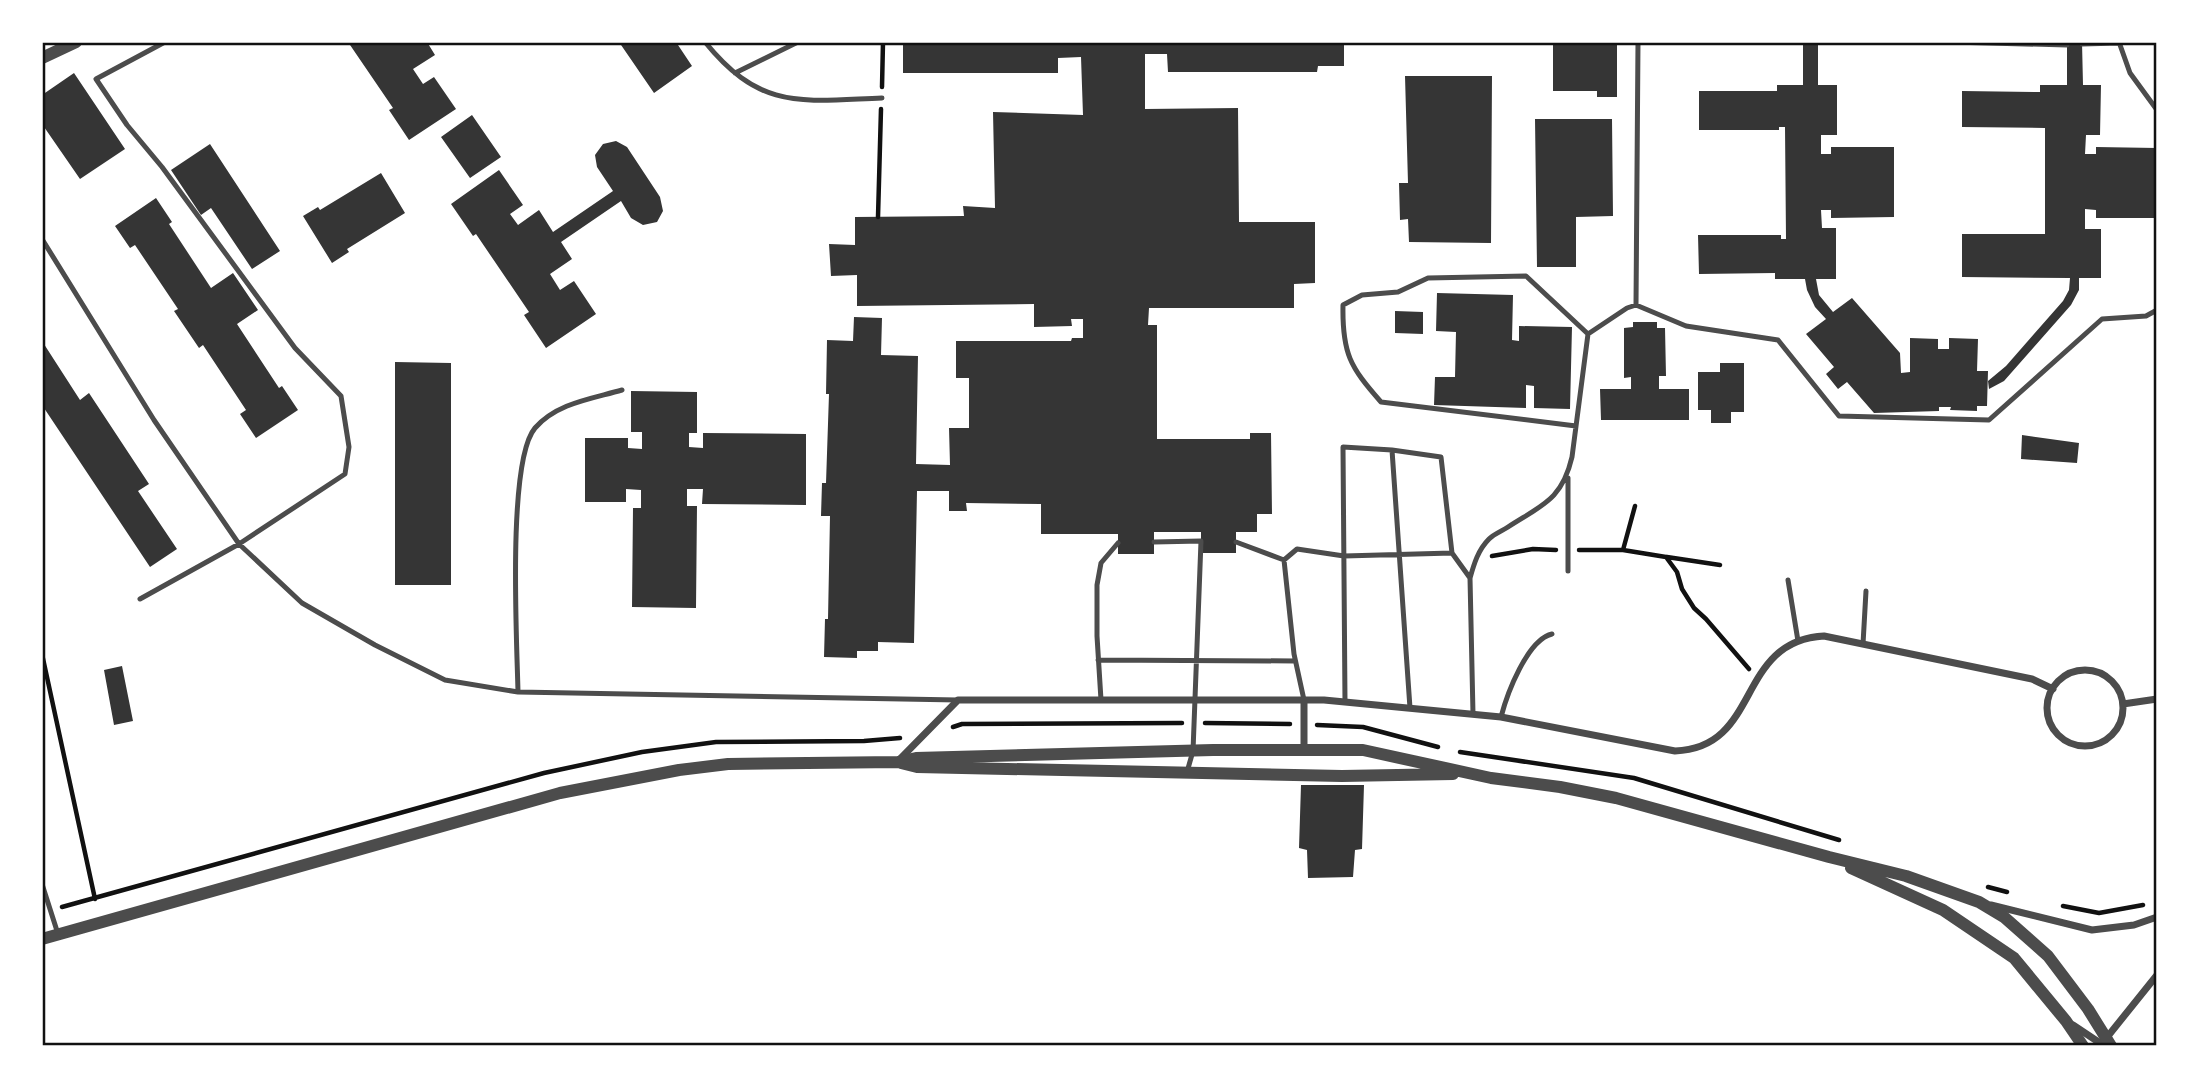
<svg xmlns="http://www.w3.org/2000/svg" width="2199" height="1088" viewBox="0 0 2199 1088" font-family="Quicksand,sans-serif">
  <style>
    .building { fill: #353535 }
    .lines { fill: none; stroke-linecap: round; stroke-linejoin: round }
    .path { stroke: #111; stroke-width: 4.5 }
    .service { stroke: #4c4c4c; stroke-width: 5 }
    .minor { stroke: #4c4c4c; stroke-width: 7 }
    .tertiary { stroke: #4c4c4c; stroke-width: 12 }
    .neatline { fill: none; stroke: #111; stroke-width: 2.5 }
  </style>
  <rect width="100%" height="100%" fill="#fff"/>
  <path class="building" d="M 348,42 L 427,42 L 435,55 L 413,69 L 423,84 L 434,77 L 456,109 L 409,140 L 389,110 L 393,108 Z
    M 619,42 L 676,42 L 692,66 L 654,93 Z
    M 903,42 L 1344,42 L 1344,66 L 1318,66 L 1317,72 L 1168,72 L 1167,54 L 1145,54 L 1145,109 L 1238,108 L 1239,222 L 1315,222 L 1315,283 L 1294,284 L 1294,308 L 1149,308 L 1148,325 L 1157,325 L 1157,439 L 1250,439 L 1250,433 L 1271,433 L 1272,514 L 1257,514 L 1257,532 L 1236,532 L 1236,553 L 1201,553 L 1201,532 L 1154,532 L 1154,554 L 1118,554 L 1118,534 L 1041,534 L 1041,504 L 966,503 L 967,511 L 949,511 L 949,491 L 917,491 L 914,643 L 878,642 L 878,651 L 857,651 L 857,658 L 824,657 L 825,619 L 828,619 L 830,516 L 821,516 L 822,483 L 826,483 L 829,394 L 826,394 L 827,340 L 853,341 L 854,317 L 882,318 L 881,355 L 918,356 L 916,464 L 950,465 L 949,428 L 969,428 L 969,378 L 956,378 L 956,341 L 1071,341 L 1072,338 L 1083,338 L 1083,319 L 1071,319 L 1072,326 L 1034,327 L 1034,304 L 857,306 L 857,275 L 831,276 L 829,244 L 855,245 L 855,217 L 964,216 L 963,206 L 995,208 L 993,112 L 1083,115 L 1081,57 L 1058,58 L 1058,73 L 903,73 Z
    M 1553,42 L 1617,42 L 1617,97 L 1597,97 L 1597,91 L 1553,91 Z
    M 1803,42 L 1818,42 L 1818,85 L 1837,85 L 1837,135 L 1821,135 L 1821,154 L 1831,154 L 1831,147 L 1894,147 L 1894,217 L 1831,218 L 1831,210 L 1821,210 L 1822,228 L 1836,228 L 1836,279 L 1816,279 L 1819,295 L 1833,312 L 1852,298 L 1900,353 L 1901,373 L 1910,372 L 1910,338 L 1938,339 L 1938,349 L 1949,349 L 1949,338 L 1978,339 L 1977,371 L 1988,371 L 1987,406 L 1977,406 L 1977,411 L 1950,410 L 1951,407 L 1939,407 L 1939,411 L 1874,413 L 1847,382 L 1838,389 L 1826,374 L 1834,367 L 1806,334 L 1826,319 L 1815,307 L 1807,290 L 1805,279 L 1775,279 L 1775,273 L 1699,274 L 1698,235 L 1781,235 L 1781,239 L 1786,239 L 1785,127 L 1779,127 L 1779,130 L 1699,130 L 1699,91 L 1777,91 L 1777,85 L 1803,85 Z
    M 2067,42 L 2082,42 L 2083,85 L 2101,85 L 2100,135 L 2086,135 L 2085,154 L 2096,154 L 2096,147 L 2157,148 L 2157,218 L 2096,218 L 2096,210 L 2085,209 L 2085,229 L 2101,229 L 2101,278 L 2079,278 L 2079,290 L 2071,305 L 2004,381 L 1989,389 L 1988,381 L 2006,366 L 2063,301 L 2069,290 L 2070,278 L 1962,277 L 1962,234 L 2045,234 L 2045,128 L 1962,127 L 1962,91 L 2040,92 L 2040,85 L 2067,85 Z
    M 74,73 L 125,149 L 80,179 L 42,124 L 42,95 Z
    M 1405,76 L 1492,76 L 1491,243 L 1409,242 L 1408,219 L 1400,220 L 1399,183 L 1408,183 Z
    M 472,115 L 501,157 L 470,178 L 441,137 Z
    M 1535,119 L 1612,119 L 1613,216 L 1576,217 L 1576,267 L 1537,267 Z
    M 616,141 L 627,147 L 660,197 L 663,211 L 657,222 L 643,225 L 631,218 L 621,201 L 561,242 L 572,259 L 550,274 L 560,290 L 574,281 L 596,314 L 546,348 L 524,315 L 529,312 L 476,234 L 473,236 L 451,204 L 499,170 L 523,205 L 510,214 L 518,225 L 539,210 L 553,232 L 613,191 L 597,167 L 595,155 L 603,144 Z
    M 210,144 L 280,251 L 252,269 L 211,208 L 201,215 L 171,170 Z
    M 381,173 L 405,213 L 347,249 L 349,252 L 332,263 L 303,216 L 318,207 L 320,210 Z
    M 156,198 L 172,222 L 169,224 L 211,288 L 233,273 L 258,310 L 237,324 L 279,388 L 282,386 L 298,410 L 256,438 L 240,414 L 246,410 L 203,345 L 199,348 L 174,311 L 178,309 L 135,245 L 130,248 L 115,226 Z
    M 1437,293 L 1513,295 L 1512,340 L 1519,341 L 1519,326 L 1572,327 L 1570,409 L 1534,408 L 1534,386 L 1526,385 L 1526,408 L 1434,405 L 1435,377 L 1455,377 L 1456,332 L 1436,331 Z
    M 1395,311 L 1423,312 L 1423,334 L 1395,333 Z
    M 1633,322 L 1657,322 L 1657,328 L 1665,328 L 1666,376 L 1659,376 L 1659,389 L 1689,389 L 1689,420 L 1601,420 L 1600,389 L 1631,389 L 1631,377 L 1624,378 L 1624,328 L 1633,327 Z
    M 42,341 L 80,400 L 89,393 L 149,484 L 138,491 L 177,549 L 150,567 L 42,405 Z
    M 395,362 L 451,363 L 451,585 L 395,585 Z
    M 1720,363 L 1744,363 L 1744,412 L 1731,412 L 1731,423 L 1711,423 L 1711,410 L 1698,410 L 1698,372 L 1720,372 Z
    M 631,391 L 697,392 L 697,433 L 689,433 L 689,447 L 703,448 L 703,433 L 806,434 L 806,505 L 702,504 L 703,489 L 687,489 L 687,506 L 697,506 L 696,608 L 632,607 L 633,508 L 641,508 L 641,490 L 626,489 L 626,502 L 585,502 L 585,438 L 628,438 L 628,448 L 642,449 L 642,432 L 631,432 Z
    M 2022,435 L 2079,443 L 2077,463 L 2021,459 Z
    M 122,666 L 133,721 L 114,725 L 104,670 Z
    M 1301,785 L 1364,785 L 1362,849 L 1355,850 L 1353,877 L 1308,878 L 1307,850 L 1299,848 Z"/>
  <g class="lines">
    <path class="path" d="M 882,87 L 883,42
      M 878,217 L 881,109
      M 1635,506 L 1623,550 L 1666,557 L 1677,572 L 1682,589 L 1694,608 L 1706,619 L 1749,669
      M 1579,550 L 1623,550
      M 1492,556 L 1533,549 L 1556,550
      M 1667,557 L 1720,565
      M 42,654 L 95,899
      M 1205,723 L 1290,724
      M 1317,725 L 1363,727 L 1438,747
      M 953,727 L 962,724 L 1182,723
      M 1460,752 L 1634,778 L 1839,840
      M 1988,887 L 2007,892
      M 2063,906 L 2099,913 L 2143,905
      M 62,907 L 544,773 L 642,752 L 716,742 L 864,741 L 900,738"/>
    <path class="service" d="M 705,42 C 761,111 801,101 882,98
      M 1952,42 L 2067,45
      M 2119,42 L 2130,73 L 2157,110
      M 2082,44 L 2119,43
      M 735,73 L 798,42
      M 42,239 L 154,420 L 239,544 L 345,474 L 349,447 L 341,396 L 295,348 L 162,167 L 127,125 L 96,79 L 165,42
      M 1636,305 L 1686,326 L 1778,340 L 1839,416 L 1989,420 L 2102,319 L 2146,316 L 2157,310
      M 622,390 C 591,399 557,403 535,428 C 507,461 517,643 518,692 L 958,700
      M 1576,426 L 1381,402 C 1350,367 1342,353 1343,305 L 1362,295 L 1398,292 L 1428,278 L 1526,276 L 1588,334
      M 1392,450 L 1410,708
      M 1154,542 L 1201,541 L 1193,751 L 1187,772
      M 1236,542 L 1284,560
      M 1568,571 L 1568,478
      M 1788,580 L 1798,641
      M 140,599 L 239,544 L 302,603 L 375,645 L 445,680 L 518,692
      M 1863,644 L 1866,591
      M 1098,660 L 1295,661
      M 1101,700 L 1097,636 L 1097,585 L 1101,563 L 1118,543
      M 1304,700 L 1294,654 L 1284,560 L 1297,549 L 1344,556 L 1452,553
      M 1345,702 L 1343,447 L 1392,450 L 1441,457 L 1452,553 L 1470,578
      M 1473,714 L 1470,578 C 1474,564 1478,550 1489,539 C 1494,534 1502,531 1508,527 C 1542,505 1562,500 1572,457 L 1588,334 L 1627,308 L 1636,305 L 1638,42
      M 1501,717 C 1507,694 1527,640 1552,634
      M 42,884 L 58,934"/>
    <path class="minor" d="M2047 708a38 38 0 1 1 76 0a38 38 0 1 1-76 0Z
      M 1304,700 L 1304,750
      M 2123,704 L 2157,699
      M 899,760 L 958,700 L 1324,700 L 1501,717 L 1675,751 C 1762,748 1735,641 1824,636 L 2032,679 L 2053,689
      M 1991,905 L 2092,930 L 2134,925 L 2157,917
      M 2073,1025 L 2103,1045
      M 2100,1046 L 2157,975"/>
    <path class="tertiary" d="M 42,58 L 76,42
      M 901,763 L 917,767 L 1342,776 L 1453,774
      M 1851,868 L 1943,910 L 2014,958 L 2066,1021 L 2083,1046
      M 42,939 L 560,793 L 679,770 L 728,764 L 898,762 L 916,758 L 1213,750 L 1363,750 L 1491,778 L 1560,787 L 1616,798 L 1829,857 L 1906,876 L 1979,902 L 2004,917 L 2048,956 L 2088,1009 L 2111,1046"/>
  </g>
  <rect width="2199" height="1088" fill="none" stroke="#ffffff" stroke-width="88"/>
  <rect x="44" y="44" width="2111" height="1000" class="neatline"/>
</svg>
